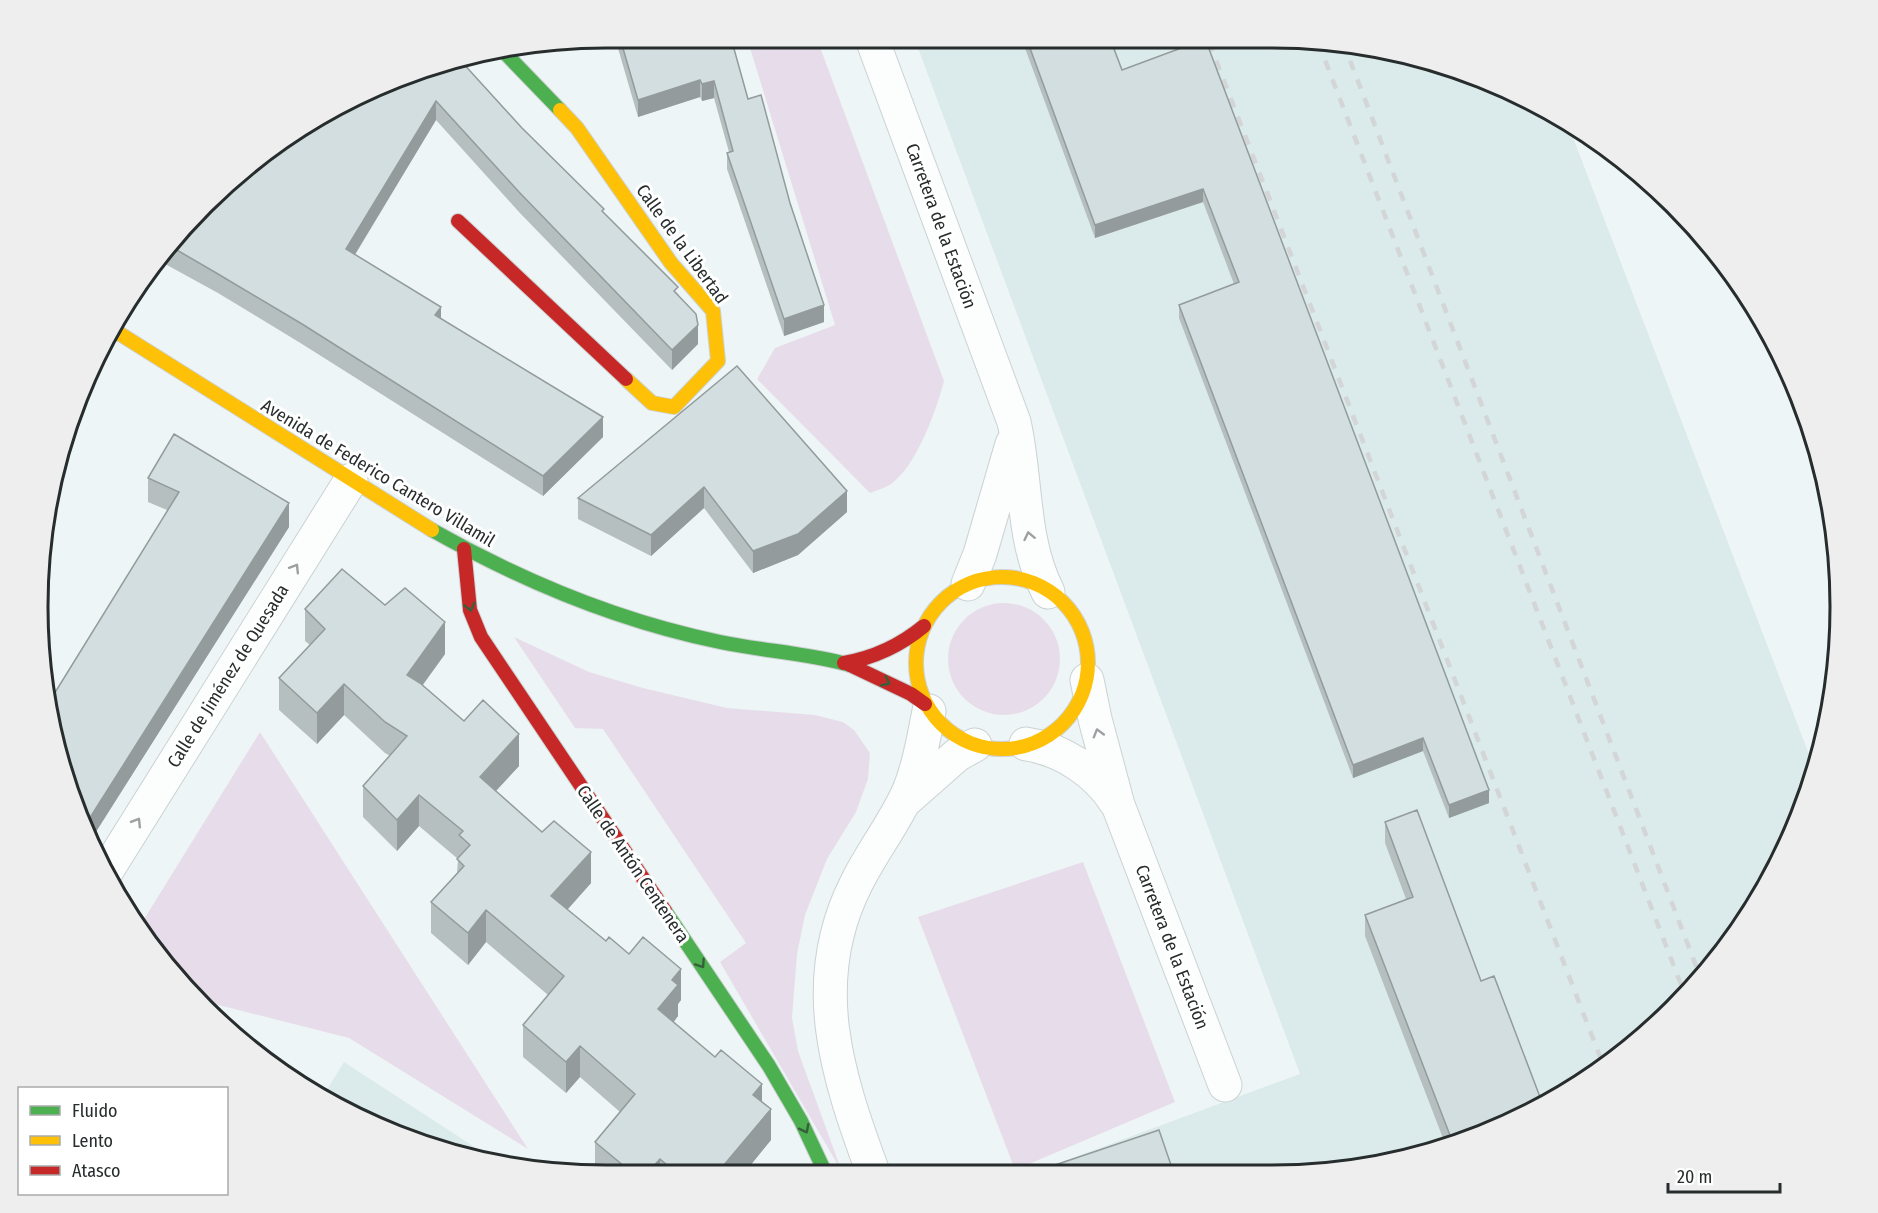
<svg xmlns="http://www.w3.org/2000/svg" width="1878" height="1213" viewBox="0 0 1878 1213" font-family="'Fira Sans Condensed',sans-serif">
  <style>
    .built { fill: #dbeaeb }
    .green { fill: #e7ddea }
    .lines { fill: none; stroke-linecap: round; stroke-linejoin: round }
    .street-casing { stroke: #ccd1d1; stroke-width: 35 }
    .fast-casing { stroke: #ccd1d1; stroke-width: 16 }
    .slow-casing { stroke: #ccd1d1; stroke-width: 16 }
    .jam-casing { stroke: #ccd1d1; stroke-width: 16 }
    .street { stroke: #fcfefe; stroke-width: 33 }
    .fast { stroke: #4caf50; stroke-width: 14 }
    .slow { stroke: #ffc107; stroke-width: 14 }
    .jam { stroke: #c62828; stroke-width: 14 }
    .rail { stroke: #d3d5d6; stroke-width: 4.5; stroke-dasharray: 10 10; stroke-linecap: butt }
    .wall { fill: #b5bfc0 }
    .shaded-wall { fill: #939b9c }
    .building { fill: #d2dedf; stroke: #939b9c; stroke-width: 1.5 }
    .oneway { stroke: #9ca0a0 }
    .oneway2 { stroke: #36603a }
    .labels { text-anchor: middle; stroke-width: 6; stroke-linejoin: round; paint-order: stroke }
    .street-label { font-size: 18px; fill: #272c2c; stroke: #fff }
    .rim { fill: none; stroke: #272c2c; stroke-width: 3 }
  </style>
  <rect width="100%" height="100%" fill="#eef5f6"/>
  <path class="built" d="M 915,40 L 1346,42 L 1523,96 L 1569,127 L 1815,770 L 1810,789 L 1764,891 L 1700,981 L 1618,1058 L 1523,1117 L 1418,1156 L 1308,1174 L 1032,1173 L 1300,1074 Z
    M 344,1062 L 496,1161 L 388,1132 L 325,1093 Z"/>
  <path class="green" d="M 747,38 L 817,39 L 944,381 C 937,409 916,467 891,484 C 885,488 877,490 870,493 L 757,379 L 775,348 L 835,325 Z
    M948 659a56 56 0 1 1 112 0a56 56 0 1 1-112 0Z
    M 514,637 L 589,672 L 643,688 L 727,708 L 815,715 L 843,722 L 854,730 L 870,753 L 868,779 L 856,812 L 827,859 L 805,915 L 797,954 L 792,1018 L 798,1051 L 842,1172 L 720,962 L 746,943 L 603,729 L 575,728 Z
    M 260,732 L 528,1149 L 349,1038 L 215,1004 L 212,1011 L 141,924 Z
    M 1083,862 L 1175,1102 L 1015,1170 L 918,917 Z"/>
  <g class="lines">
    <g class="street-casing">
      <path id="street" d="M 872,39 L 1014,422 C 1027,479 1021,539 1048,592
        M 968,584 L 980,554 L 1012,444
        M 1087,680 L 1095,719 L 1118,805 L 1225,1085
        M 1026,744 C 1062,749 1098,773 1116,803
        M 907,799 L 957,755 L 975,745
        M 106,872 L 351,480
        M 873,1172 C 837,1075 806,981 857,882 C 872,852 893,825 907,795 C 918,771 924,737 929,711"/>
    </g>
    <g class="fast-casing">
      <path id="fast" d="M 506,54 L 560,110
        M 432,530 C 522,581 618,621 720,642 C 763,651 808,653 850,665
        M 665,911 L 769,1066 L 801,1121 L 825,1172"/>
    </g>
    <g class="slow-casing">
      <path id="slow" d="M 560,110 L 577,128 L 671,263 L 713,311 L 718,361 L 674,407 L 652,403 L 626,379
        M 117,332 L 432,530
        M916 663a86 86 0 1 1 172 0a86 86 0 1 1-172 0Z"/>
    </g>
    <g class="jam-casing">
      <path id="jam" d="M 458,221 L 626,379
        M 464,549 L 470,610 L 481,637 L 665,911
        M 844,663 C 873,658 901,645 924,626
        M 850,665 L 911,694 L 925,704"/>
    </g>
    <use href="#street" class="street"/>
    <use href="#fast" class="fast"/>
    <use href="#slow" class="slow"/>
    <use href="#jam" class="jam"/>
    <path class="rail" d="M 1209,42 L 1604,1067
      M 1318,42 L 1685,995
      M 1343,42 L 1701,979"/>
  </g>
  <path class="wall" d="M 615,38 L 731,38 L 748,99 L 790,203 L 824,322 L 784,336 L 727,169 L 727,153 L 729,152 L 714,98 L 702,101 L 700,97 L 638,117 Z
    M 1022,40 L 1111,41 L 1122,70 L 1200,41 L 1489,803 L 1449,818 L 1423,751 L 1353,778 L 1179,318 L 1179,305 L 1234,284 L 1203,202 L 1095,238 Z
    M 424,68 L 522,128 L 604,213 L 678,294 L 698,344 L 672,370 L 519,212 L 436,120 L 355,255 L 603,437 L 543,496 L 302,344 L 218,293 L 156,259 L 290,134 Z
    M 737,366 L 847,512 L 798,555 L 753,573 L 704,508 L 651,556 L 578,519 L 578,498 Z
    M 148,478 L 289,527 L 92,838 L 57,753 L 167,510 L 148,502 Z
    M 385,605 L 445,654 L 423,685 L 464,721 L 519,766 L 496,791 L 591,883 L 567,910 L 606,941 L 681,1000 L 678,1004 L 678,1016 L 674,1022 L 762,1102 L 771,1140 L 745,1172 L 595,1171 L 595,1142 L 620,1112 L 580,1077 L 566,1093 L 523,1057 L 523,1025 L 548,995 L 486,942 L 468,965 L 431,933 L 431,902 L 457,873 L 458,859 L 419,826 L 397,851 L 363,817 L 363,786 L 390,756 L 385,753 L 344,715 L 317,744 L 279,710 L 279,678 L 310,645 L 305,641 L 305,609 Z
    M 1385,822 L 1481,981 L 1523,1117 L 1446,1146 L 1365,936 L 1365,915 L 1406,899 L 1385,843 Z
    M 1055,1165 L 1171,1174 L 1055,1173 Z"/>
  <path class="shaded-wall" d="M 700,80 L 700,97 L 638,117 L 638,100 Z
    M 714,81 L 714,98 L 702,101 L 702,84 Z
    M 436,101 L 436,120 L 346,269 L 346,249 Z
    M 1203,189 L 1203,202 L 1095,238 L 1095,225 Z
    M 824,305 L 824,322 L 784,336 L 784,319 Z
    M 441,307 L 441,326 L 435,315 Z
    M 698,325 L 698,344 L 672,370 L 672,350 Z
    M 603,417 L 603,437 L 543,496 L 543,476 Z
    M 704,487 L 704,508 L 651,556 L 651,535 Z
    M 847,491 L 847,512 L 798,555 L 753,573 L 753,551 Z
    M 289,503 L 289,527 L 92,838 L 86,824 Z
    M 445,622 L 445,654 L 407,706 L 407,675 Z
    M 344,684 L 344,715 L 317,744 L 317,713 Z
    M 519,734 L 519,766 L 480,808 L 480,777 Z
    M 1423,738 L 1423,751 L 1353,778 L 1353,765 Z
    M 1489,790 L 1489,803 L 1449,818 L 1449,805 Z
    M 419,795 L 419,826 L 397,851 L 397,820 Z
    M 591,852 L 591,883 L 551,928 L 551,896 Z
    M 486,910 L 486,942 L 468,965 L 468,933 Z
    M 681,969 L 681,1000 L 678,1004 L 678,1016 L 658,1040 L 658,1009 L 672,980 Z
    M 580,1046 L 580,1077 L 566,1093 L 566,1062 Z
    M 762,1084 L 762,1115 L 753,1095 Z
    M 771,1109 L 771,1140 L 745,1172 L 718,1172 Z
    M 660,1159 L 660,1171 L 649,1171 Z
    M 1171,1165 L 1171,1174 L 1149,1174 Z"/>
  <path class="building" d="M 620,38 L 731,38 L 748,99 L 761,95 L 790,203 L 824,305 L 784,319 L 727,153 L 733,151 L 714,81 L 702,84 L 700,80 L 638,100 Z
    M 1027,40 L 1111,41 L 1122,70 L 1200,41 L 1206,41 L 1489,790 L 1449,805 L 1423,738 L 1353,765 L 1179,305 L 1239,282 L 1203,189 L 1095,225 Z
    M 461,61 L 522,128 L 604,209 L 602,211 L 678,287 L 674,291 L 696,314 L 698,325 L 672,350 L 519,192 L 436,101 L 346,249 L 441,307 L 435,315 L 603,417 L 543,476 L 302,324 L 218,274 L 170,246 L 290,134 L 424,68 Z
    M 737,366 L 847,491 L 798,534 L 753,551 L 704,487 L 651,535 L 578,498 Z
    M 174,434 L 289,503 L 86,824 L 57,753 L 51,699 L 179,492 L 148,478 Z
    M 342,569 L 385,605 L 405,588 L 445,622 L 407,675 L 420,683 L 464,721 L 483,700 L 519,734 L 480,777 L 542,832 L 554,821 L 591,852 L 551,896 L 606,941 L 609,937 L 629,954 L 643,937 L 681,969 L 672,980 L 678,985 L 658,1009 L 715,1057 L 721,1050 L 762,1084 L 753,1095 L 771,1109 L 718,1172 L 686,1171 L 680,1166 L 676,1171 L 674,1171 L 660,1159 L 649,1171 L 630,1171 L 595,1142 L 635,1094 L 580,1046 L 566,1062 L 523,1025 L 564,976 L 486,910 L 468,933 L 431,902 L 464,866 L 457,859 L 470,845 L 459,835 L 463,831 L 419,795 L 397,820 L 363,786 L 407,736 L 385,722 L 344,684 L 317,713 L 279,678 L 325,629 L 305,609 Z
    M 1417,810 L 1481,981 L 1494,976 L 1543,1105 L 1523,1117 L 1453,1143 L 1365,915 L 1413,897 L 1385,822 Z
    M 1159,1130 L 1171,1165 L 1149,1174 L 1059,1173 L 1055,1165 Z"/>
  <defs><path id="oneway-chevron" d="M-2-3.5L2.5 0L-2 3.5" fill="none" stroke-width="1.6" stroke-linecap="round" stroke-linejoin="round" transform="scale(1.5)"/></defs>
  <g class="oneway">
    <use href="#oneway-chevron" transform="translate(1029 536) rotate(-102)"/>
    <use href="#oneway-chevron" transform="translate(295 568) rotate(-58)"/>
    <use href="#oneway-chevron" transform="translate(1098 733) rotate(-106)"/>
    <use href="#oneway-chevron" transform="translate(137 822) rotate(-58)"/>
  </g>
  <g class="oneway2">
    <use href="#oneway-chevron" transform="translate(470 607) rotate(76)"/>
    <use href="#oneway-chevron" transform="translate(886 682) rotate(26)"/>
    <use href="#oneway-chevron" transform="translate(701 964) rotate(56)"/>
    <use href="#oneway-chevron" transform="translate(805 1129) rotate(63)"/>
  </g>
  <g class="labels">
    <g class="street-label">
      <text transform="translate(941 226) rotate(70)" y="6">Carretera de la Estación</text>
      <text transform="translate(682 244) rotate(54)" y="6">Calle de la Libertad</text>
      <text transform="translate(378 473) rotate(31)" y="6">Avenida de Federico Cantero Villamil</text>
      <text transform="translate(228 676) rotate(-58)" y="6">Calle de Jiménez de Quesada</text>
      <text transform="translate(633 864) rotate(56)" y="6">Calle de Antón Centenera</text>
      <text transform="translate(1172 947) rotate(69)" y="6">Carretera de la Estación</text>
    </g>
  </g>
  <path d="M0 0H1878V1213H0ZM606 48H1272A558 558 0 0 1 1830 606V607A558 558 0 0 1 1272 1165H606A558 558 0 0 1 48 607V606A558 558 0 0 1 606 48Z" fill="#eee" fill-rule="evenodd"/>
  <path class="rim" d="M606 48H1272A558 558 0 0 1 1830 606V607A558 558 0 0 1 1272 1165H606A558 558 0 0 1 48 607V606A558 558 0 0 1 606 48Z"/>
  <rect x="18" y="1087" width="210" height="108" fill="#ffffff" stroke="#a9abab" stroke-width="1.5"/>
  <rect x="30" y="1106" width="30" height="9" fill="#4caf50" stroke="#a9abab" stroke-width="1.5"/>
  <text x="72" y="1117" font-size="18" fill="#272c2c">Fluido</text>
  <rect x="30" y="1136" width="30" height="9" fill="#ffc107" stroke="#a9abab" stroke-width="1.5"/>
  <text x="72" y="1147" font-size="18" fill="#272c2c">Lento</text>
  <rect x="30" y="1166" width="30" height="9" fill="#c62828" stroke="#a9abab" stroke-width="1.5"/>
  <text x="72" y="1177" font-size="18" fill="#272c2c">Atasco</text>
  <path d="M1668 1183v9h112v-9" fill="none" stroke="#272c2c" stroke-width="3"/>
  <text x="1677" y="1183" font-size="18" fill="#272c2c" stroke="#ffffff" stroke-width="4.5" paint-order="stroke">20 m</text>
</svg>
